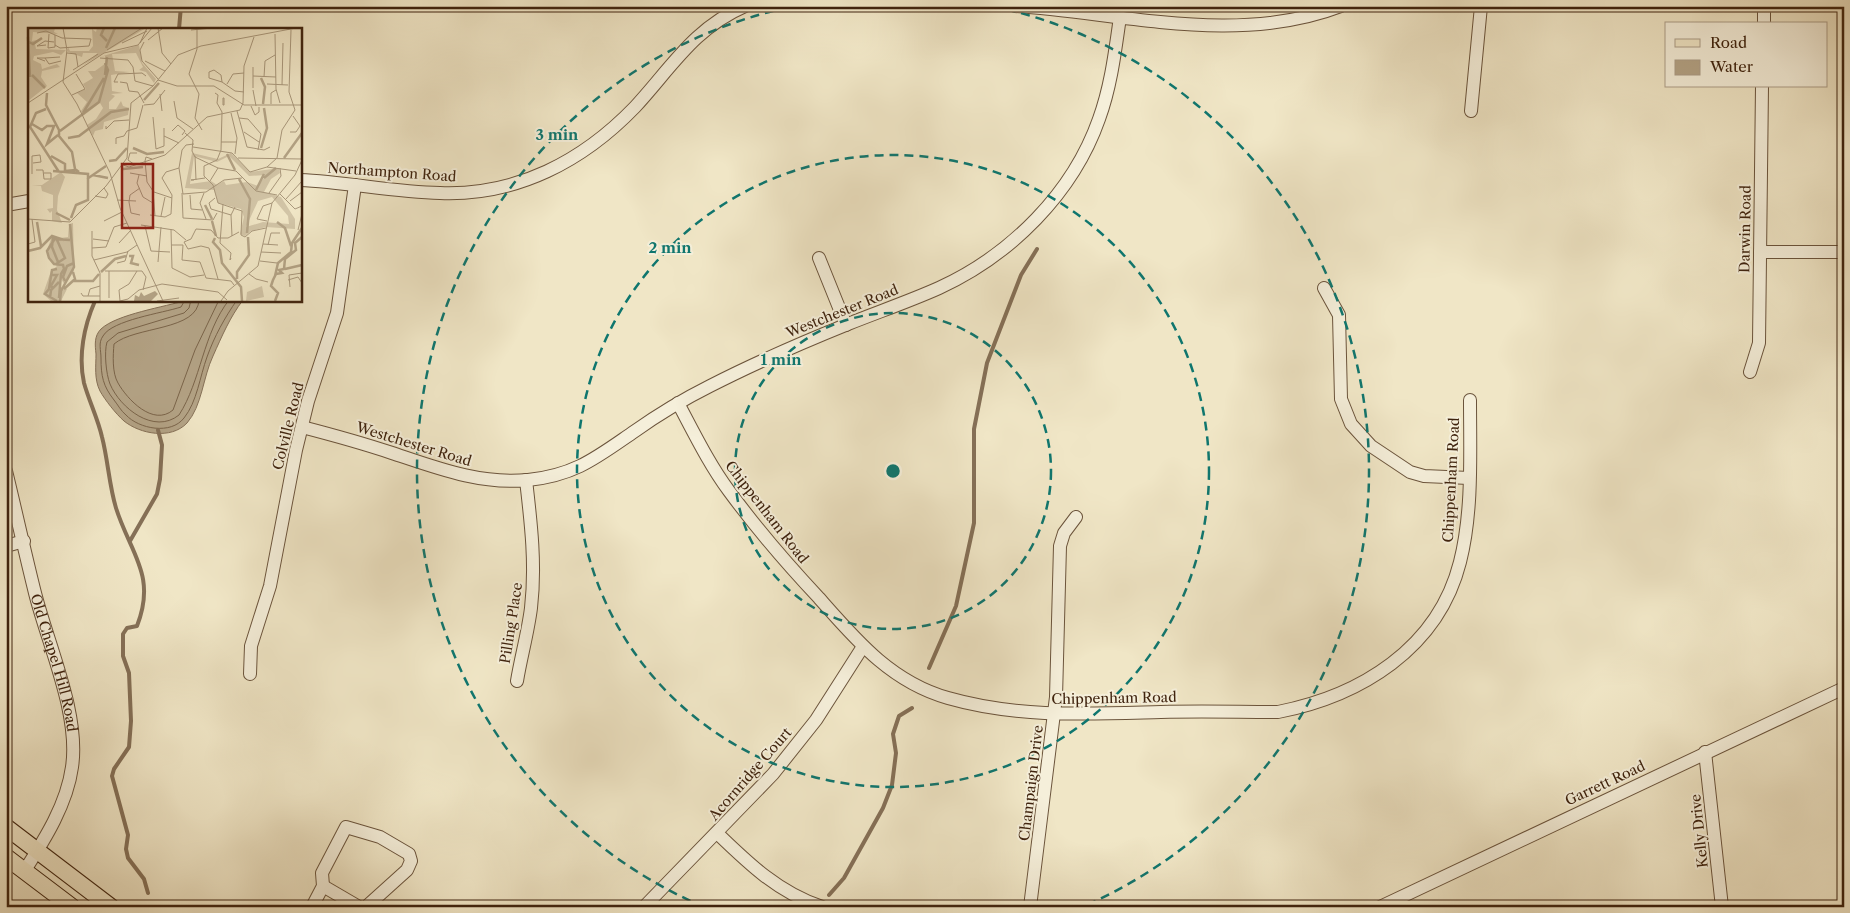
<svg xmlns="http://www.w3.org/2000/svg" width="1850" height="913" viewBox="0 0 1850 913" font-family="'Libre Caslon Text',serif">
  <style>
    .water { fill: #b4a487; stroke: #857057 }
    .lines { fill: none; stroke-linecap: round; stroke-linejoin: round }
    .shore { stroke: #7a644a; stroke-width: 1 }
    .stream { stroke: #857057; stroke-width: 4 }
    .minor-casing { stroke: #6b543c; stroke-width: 14 }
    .major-casing { stroke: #3f230e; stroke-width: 18 }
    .minor { stroke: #f5efda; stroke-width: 12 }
    .major { stroke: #f0e6c6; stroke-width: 16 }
    .ring { fill: none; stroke: #0f766e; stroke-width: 2.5; stroke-dasharray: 9 6 }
    .labels { text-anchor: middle; stroke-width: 4; stroke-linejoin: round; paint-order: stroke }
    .street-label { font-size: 14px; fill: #3f230e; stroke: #f5efda }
    .inset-river { fill: none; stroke: #b4a487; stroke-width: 2.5 }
    .inset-road { fill: none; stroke: #a9987c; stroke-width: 1 }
    .view { fill: #8f2418; fill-opacity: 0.15; stroke: #8f2418; stroke-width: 2.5 }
    .inset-edge { fill: none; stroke: #3f230e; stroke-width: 2.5 }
    .centre { fill: #0f766e; stroke: #f5efda; stroke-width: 2.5 }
    .ring-label { font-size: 15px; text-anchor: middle; font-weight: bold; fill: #0f766e; stroke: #f5efda; stroke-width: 4; stroke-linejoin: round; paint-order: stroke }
  </style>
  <rect width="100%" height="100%" fill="#f0e6c6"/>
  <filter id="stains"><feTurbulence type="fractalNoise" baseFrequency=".004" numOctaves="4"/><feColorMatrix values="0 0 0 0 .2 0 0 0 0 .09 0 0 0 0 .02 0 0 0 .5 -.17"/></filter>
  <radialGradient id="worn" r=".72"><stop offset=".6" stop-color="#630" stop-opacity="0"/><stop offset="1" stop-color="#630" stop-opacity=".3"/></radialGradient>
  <path class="water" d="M 187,300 L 243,300 C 230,317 222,336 213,356 C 203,377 202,406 187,423 C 171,440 140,434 124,421 C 116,414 105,400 100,391 C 94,379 96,366 96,354 C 95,345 94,336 101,329 C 117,314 165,307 187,300 Z"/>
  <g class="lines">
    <path class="shore" d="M 185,300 L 181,307 C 163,313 112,320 103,336 C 98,343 101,350 101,358 C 101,376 103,386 114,400 C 118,405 121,411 126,415 C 139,429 171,435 184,418 C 197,402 200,376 207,357 C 214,337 225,317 237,300
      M 191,300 L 189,308 L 184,313 L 118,333 L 107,342 C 104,352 106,374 110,384 C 120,408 154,435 179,415 C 201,381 203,333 229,300
      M 199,300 C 198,331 135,326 114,344 C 113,355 112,373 118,383 C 127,399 153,427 173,410 L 195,350 L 219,300"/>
    <path class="stream" d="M 179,29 L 181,6
      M 95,301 C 84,326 78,356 84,383 C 89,401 98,419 102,437 C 108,460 109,485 116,508 C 130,553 157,575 137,626 L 127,628 L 123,634 L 123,656 L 129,673 L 131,721 L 129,747 L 114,769 L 112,776 L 128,835 L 126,849 L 128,858 L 144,879 L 148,893
      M 130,541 L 157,494 L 160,479 L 162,445 L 158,430
      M 929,668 L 956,606 L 974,523 L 974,429 L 987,363 L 1021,275 L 1037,249
      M 829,895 L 844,878 L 883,808 L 892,785 L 896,753 L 893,734 L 899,716 L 912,708"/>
    <g class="minor-casing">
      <g id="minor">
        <path d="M 1015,6 C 1121,13 1238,46 1341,6"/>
        <path d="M 1764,24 L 1764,6"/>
        <path d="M 1471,111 L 1481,6"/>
        <path d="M 300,180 C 347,182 393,192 440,193 C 517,196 583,161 635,107 C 671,68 694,28 745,6"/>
        <path d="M 6,205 L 29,201"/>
        <path d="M 1760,252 L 1844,252"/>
        <path d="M 819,258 L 846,325"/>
        <path d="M 1324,288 L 1339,315 L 1341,399 L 1351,424 L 1371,446 L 1410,472 L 1424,476 L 1469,478"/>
        <path d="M 1750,372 L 1759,343 L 1762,86"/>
        <path d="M 678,403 C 694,433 709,464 729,491 C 757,529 787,564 819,598 C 856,640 891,682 948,698 C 1018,718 1088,714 1161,712 C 1200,711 1239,712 1278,712 C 1360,696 1438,649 1460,562 C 1473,511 1470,453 1470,400"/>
        <path d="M 302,427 C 333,435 362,443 392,453 C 437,468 481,485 528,480 C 576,475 597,457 635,431 C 659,414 684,399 710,386 C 755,363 801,343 848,324 C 878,312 910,301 939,288 C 1011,255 1073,193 1099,119 C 1111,86 1115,52 1120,17"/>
        <path id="s1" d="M 6,471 C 16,512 25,553 35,593 C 48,645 80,714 72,767 C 67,804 45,839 25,870"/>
        <path d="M 6,546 L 24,541"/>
        <path d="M 250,674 L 251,646 L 270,586 L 296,450 L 308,401 L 337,313 L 355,185"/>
        <path d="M 517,681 C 521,657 528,632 531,608 C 536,565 531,523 526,480"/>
        <path d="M 1705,752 L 1722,907"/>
        <path d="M 717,833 C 749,864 779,893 822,907"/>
        <path d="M 323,886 L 359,907"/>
        <path d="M 312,907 L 323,886 L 322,873 L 346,827 L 380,837 L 409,854 L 411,861 L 407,870 L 366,907"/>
        <path d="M 644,907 L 773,774 L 816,720 L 862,648"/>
        <path d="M 1030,907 L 1056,697 L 1060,546 L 1064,533 L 1076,517"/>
        <path d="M 1380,907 L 1844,688"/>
      </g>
    </g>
    <g class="major-casing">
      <path id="major" d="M 6,827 L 111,907
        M 6,857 L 72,907"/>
    </g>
    <use href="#minor" class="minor"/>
    <use href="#major" class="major"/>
  </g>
  <g class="ring">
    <circle cx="893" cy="471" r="158"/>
    <circle cx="893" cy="471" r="316"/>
    <path d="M704 907A475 475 0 0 1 794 6M992 6A475 475 0 0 1 1082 907"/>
  </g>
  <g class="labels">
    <g class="street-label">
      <text transform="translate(392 172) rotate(4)" y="5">Northampton Road</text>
      <text transform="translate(1745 229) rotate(-89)" y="5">Darwin Road</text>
      <text transform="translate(842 311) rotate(-22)" y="5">Westchester Road</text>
      <text transform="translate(288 426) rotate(-76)" y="5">Colville Road</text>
      <text transform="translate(414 444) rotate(17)" y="5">Westchester Road</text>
      <text transform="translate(1451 480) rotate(-87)" y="5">Chippenham Road</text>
      <text transform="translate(767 512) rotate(52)" y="5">Chippenham Road</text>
      <text transform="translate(511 623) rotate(-81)" y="5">Pilling Place</text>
      <text dy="5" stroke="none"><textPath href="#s1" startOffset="198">Old Chapel Hill Road</textPath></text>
      <text transform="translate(1114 698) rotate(-1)" y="5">Chippenham Road</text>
      <text transform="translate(750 774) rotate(-49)" y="5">Acornridge Court</text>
      <text transform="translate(1031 783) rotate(-83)" y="5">Champaign Drive</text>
      <text transform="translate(1605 783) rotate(-25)" y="5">Garrett Road</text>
      <text transform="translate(1699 831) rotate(-96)" y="5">Kelly Drive</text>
    </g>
  </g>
  <g transform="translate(28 28)">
    <rect width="274" height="274" fill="#f0e6c6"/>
    <path d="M 0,0 L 27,0 L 26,4 L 30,6 L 5,4 L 4,13 L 13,11 L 7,16 L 8,21 L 38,22 L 33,27 L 25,24 L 6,28 L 5,32 L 13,36 L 14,41 L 29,36 L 32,39 L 14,43 L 13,49 L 19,58 L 0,73 ZM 69,0 L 118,0 L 55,37 L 70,25 L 55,25 L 54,29 L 40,24 L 40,19 L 42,23 L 61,23 L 65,18 L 64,1 L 68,4 ZM 111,17 L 114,35 L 128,51 L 126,55 L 118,44 L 111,42 L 115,39 L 108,25 L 84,26 L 87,43 L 102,44 L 83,47 L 84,63 L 95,65 L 83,66 L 87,68 L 81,74 L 81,81 L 88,81 L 93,73 L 95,78 L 101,80 L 100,87 L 76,94 L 75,101 L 67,103 L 65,108 L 59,97 L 68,91 L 75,80 L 72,75 L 55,88 L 53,83 L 59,74 L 49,65 L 58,61 L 55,56 L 65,50 L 60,43 L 67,43 L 78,35 L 77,28 L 72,29 ZM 164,125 L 190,131 L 203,125 L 222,144 L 251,140 L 252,145 L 243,151 L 236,164 L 253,169 L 267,191 L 267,201 L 238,199 L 223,203 L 217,208 L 212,206 L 216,189 L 213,181 L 190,175 L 186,162 L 157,160 ZM 166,128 L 189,134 L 201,128 L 221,148 L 238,147 L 230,158 L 219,154 L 198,157 L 196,153 L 189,157 L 183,153 L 162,156 ZM 244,169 L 260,188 L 261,196 L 235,194 L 218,199 L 230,173 ZM 33,144 L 37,149 L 30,168 L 29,182 L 34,195 L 24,193 L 24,183 L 22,185 L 19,181 L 25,180 L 25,167 L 14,163 L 13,158 L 4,158 L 14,157 ZM 45,195 L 46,243 L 37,257 L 33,251 L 33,259 L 39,261 L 33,273 L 23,273 L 15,266 L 23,243 L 29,238 L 24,235 L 19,222 L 23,211 L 40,209 L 41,196 ZM 234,258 L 236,269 L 218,273 L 219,264 Z" fill="#d2c5a7" fill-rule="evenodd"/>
    <path d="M 127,263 L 130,266 L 123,273 L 106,273 L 107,267 L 111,269 L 113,264 L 116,268 Z" fill="#b4a487"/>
    <path class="inset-river" d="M 76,0 L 73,7 L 79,13M 0,9 L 2,49M 1,14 L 5,16 L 14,10M 78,20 L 87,0M 4,47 L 17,60M 77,47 L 79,29M 233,50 L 237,59 L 235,76M 19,65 L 18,77 L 31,102 L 31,108 L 44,124 L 47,141 L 51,144M 116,72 L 131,55M 18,81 L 8,85 L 2,99 L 31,144M 55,85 L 76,50M 4,96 L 14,102 L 19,98 L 26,98 L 19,116 L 30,107M 32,103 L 71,74 L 80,42 L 77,35M 40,110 L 51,108 L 83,84 L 101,81M 105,120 L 119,126 L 136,124M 233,120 L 239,100 L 236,80M 199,126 L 207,142M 23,128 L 37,136 L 37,143 L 48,142M 256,130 L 274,105M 81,133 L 88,132 L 99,120M 95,141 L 115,139M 25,143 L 60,146 L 60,172 L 48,177 L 43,190M 65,147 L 80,150M 236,150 L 248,140M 59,151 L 78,138M 211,151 L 222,171 L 219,205M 228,162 L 236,146M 177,177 L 184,191M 28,185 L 42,192M 184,193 L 188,208M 9,194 L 13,218M 249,194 L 257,200 L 263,218M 25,209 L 24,219 L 30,234M 187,210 L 185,214 L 192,222 L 194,235 L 213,259 L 214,273M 26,211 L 42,212M 26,212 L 19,223 L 21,230 L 26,236 L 35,237 L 36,241 L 33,246 L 31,270M 0,223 L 12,220 L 24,208 L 36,212M 101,228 L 105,228 L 103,235 L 111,237M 28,236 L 37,230 L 29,212M 29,241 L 24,242 L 21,261 L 17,266 L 29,273M 257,241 L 274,237M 73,244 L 87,231 L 98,228M 24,247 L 29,247 L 23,258 L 25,260M 247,248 L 250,235 L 263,224 L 264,215 L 274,200M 209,251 L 209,244 L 221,227 L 220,209M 37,253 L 35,249 L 39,238 L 46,235M 45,253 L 65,253 L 71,246M 36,261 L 47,251 L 45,244M 22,270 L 23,262 L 31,254M 32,273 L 33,263 L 46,239 L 42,196M 247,273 L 250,265 L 243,258 L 245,252 L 248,246 L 254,245 L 251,242 L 256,241 L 257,231 L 268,222 L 267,215 L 274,209"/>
    <path class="inset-road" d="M 35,0 L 39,22 L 35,54 L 49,76 L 82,145 L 92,180 L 135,273M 130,0 L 134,25 L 143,36M 169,0 L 169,21 L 161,46 L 171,66 L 167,90 L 174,102M 163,2 L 184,0M 9,5 L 18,3 L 34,10 L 63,11 L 61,18 L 32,20 L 27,17M 21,6 L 20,20 L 27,19 L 27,7M 247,6 L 248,61 L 252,75M 120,12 L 135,0M 116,14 L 112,22 L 114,33 L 130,51M 94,15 L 119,3M 112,15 L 119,0M 18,17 L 9,18 L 17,13 L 26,14M 79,22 L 114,0M 39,25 L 48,26 L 50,39M 17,30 L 32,29M 72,30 L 100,32 L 105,39 L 107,53 L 125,58M 17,33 L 9,30 L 17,30 L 21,36 L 33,33M 117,33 L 137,43M 45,42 L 70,26M 186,42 L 193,47 L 194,54 L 181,50 L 181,44 ZM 225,48 L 248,49M 236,49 L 237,33 L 247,27M 130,52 L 149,58 L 186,58 L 216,77 L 274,77M 90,54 L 86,54 L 90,46 L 114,45 L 118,48M 92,54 L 99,55 L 101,63 L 110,64 L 116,75M 194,54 L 207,63 L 216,64M 199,56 L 205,46 L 216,45M 239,56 L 260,57M 254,57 L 255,15M 225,60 L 225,39M 225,62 L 228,78M 187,65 L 190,67 L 189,75 L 194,84 L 193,122 L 189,132 L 176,138 L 176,148 L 185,157 L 190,175 L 214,183 L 213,207 L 217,209 L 224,203 L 238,200M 132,66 L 134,83M 44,67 L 57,61 L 48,46M 196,70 L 196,77 L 195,77 L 195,70 ZM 146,73 L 149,90 L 165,101M 0,75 L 76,25 L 110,17 L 124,0M 243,76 L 243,65 L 248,62M 116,77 L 126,76 L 137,62M 223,78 L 227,87 L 231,84 L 231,79M 209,83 L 219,119M 203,85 L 209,110 L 207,126M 125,89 L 128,121 L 136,118 L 136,100M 211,90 L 220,91 L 233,106 L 230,122M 78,98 L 78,101 L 86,93 L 101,92M 99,103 L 109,100 L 115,77M 144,103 L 150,97 L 157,103 L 154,107M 216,104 L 231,114M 262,104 L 268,104 L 272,98 L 265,88M 157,105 L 165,112 L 164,123 L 167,129 L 190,140 L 208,143 L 228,163 L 249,167M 136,108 L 151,115M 193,114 L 209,114M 88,116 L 88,110 L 96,108 L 99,103M 166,116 L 158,117 L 154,122 L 151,140 L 155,166 L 178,164 L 196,152 L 214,150M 165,119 L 204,125 L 222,144 L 239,139 L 268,143M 219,119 L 236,122 L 242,119M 167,128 L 168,152M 210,130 L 274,131M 124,131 L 118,129 L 117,133 L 119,154 L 125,163 L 127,188M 95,137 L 101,139 L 137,127 L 179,89 L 212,82 L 215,75 L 216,38 L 226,9M 107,137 L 100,132 L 102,125 L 109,125M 239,139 L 249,130 L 254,102 L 267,82 L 261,64 L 263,2M 8,142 L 15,142 L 16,151 L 23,151 L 23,145 L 16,145M 102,145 L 119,148M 4,146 L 4,128 L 12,127 L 13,134 L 5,135M 111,147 L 109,155 L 115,169 L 125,175M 166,152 L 163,152 L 177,150M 182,153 L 190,140M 78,158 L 99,130 L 103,75 L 125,58 L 150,27 L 173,18 L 268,0M 112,160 L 102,167 L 101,174 L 103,185 L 112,187M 126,164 L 144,170M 154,165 L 155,190 L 185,192 L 189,185M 176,165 L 172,175 L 178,191M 241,165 L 253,148 L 252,140M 252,166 L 267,181 L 274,178M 162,167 L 163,181 L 174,182M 67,168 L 78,170 L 80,166 L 76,160M 187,170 L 181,175 L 183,181 L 203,187M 258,171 L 274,153M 89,172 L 108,173M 262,173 L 274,164M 195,176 L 192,215 L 203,225 L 202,232 L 203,230M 122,187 L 137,189 L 143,186 L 144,167 L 134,150 L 138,144 L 151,140M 133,188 L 137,169M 0,191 L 42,194 L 78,158M 76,193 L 94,184M 239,193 L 229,191 L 235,178 L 244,175M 113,197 L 146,202 L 158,212M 117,198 L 123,223 L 142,224M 143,201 L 144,240 L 162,249 L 176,247M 270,202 L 274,186M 64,203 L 64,228 L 72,245 L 72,273M 204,208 L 203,187 L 207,179M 65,211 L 81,213M 91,215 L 103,202M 0,216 L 7,214 L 4,191M 235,216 L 250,217M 143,217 L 155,217 L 154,232 L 172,234 L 178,250 L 203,253 L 206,257M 240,217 L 243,205 L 252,205M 64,220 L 78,219 L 86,199 L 99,195M 233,224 L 253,225M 66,232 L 99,224 L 109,217M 232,233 L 249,235M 130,234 L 133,199M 89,235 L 97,233 L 100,223M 77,243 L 114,243 L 118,249 L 115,262M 221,246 L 228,251 L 240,254M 190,251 L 181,220 L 173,218 L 160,221 L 156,214 L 163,211 L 168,201 L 183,202 L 190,210 L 200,210 L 211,204M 260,252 L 270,249 L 274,255M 262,259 L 261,247 L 274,245M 53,265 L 55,268 L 72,268M 60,268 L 62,261 L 72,258M 81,270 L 81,243M 92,273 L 100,271 L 111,262 L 134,256 L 190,264 L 199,272M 92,273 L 91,262 L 101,256 L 109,243M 129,273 L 151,270M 193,273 L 200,263 L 230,238 L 244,175 L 267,147 L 274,132"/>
    <path class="view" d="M 94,136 L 125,136 L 125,200 L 94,200 Z"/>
    <rect width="274" height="274" class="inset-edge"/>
  </g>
  <circle cx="893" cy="471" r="8" class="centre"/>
  <g class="ring-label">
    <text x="557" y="140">3 min</text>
    <text x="670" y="253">2 min</text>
    <text x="781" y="365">1 min</text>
  </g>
  <rect width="1850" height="913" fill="none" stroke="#f0e6c6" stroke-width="25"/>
  <rect x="8" y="8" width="1835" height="898" fill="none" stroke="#3f230e" stroke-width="2.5"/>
  <rect x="12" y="12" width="1825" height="888" fill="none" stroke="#3f230e"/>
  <rect x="1665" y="22" width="162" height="65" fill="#f5efda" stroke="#ac9d88"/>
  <rect x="1675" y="39" width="25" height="8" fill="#f0e6c6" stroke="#ac9d88"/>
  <text x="1710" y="48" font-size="15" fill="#3f230e">Road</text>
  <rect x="1675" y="60" width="25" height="15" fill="#b4a487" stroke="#ac9d88"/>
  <text x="1710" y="72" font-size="15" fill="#3f230e">Water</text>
  <rect width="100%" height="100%" filter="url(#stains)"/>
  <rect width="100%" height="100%" fill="url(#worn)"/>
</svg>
